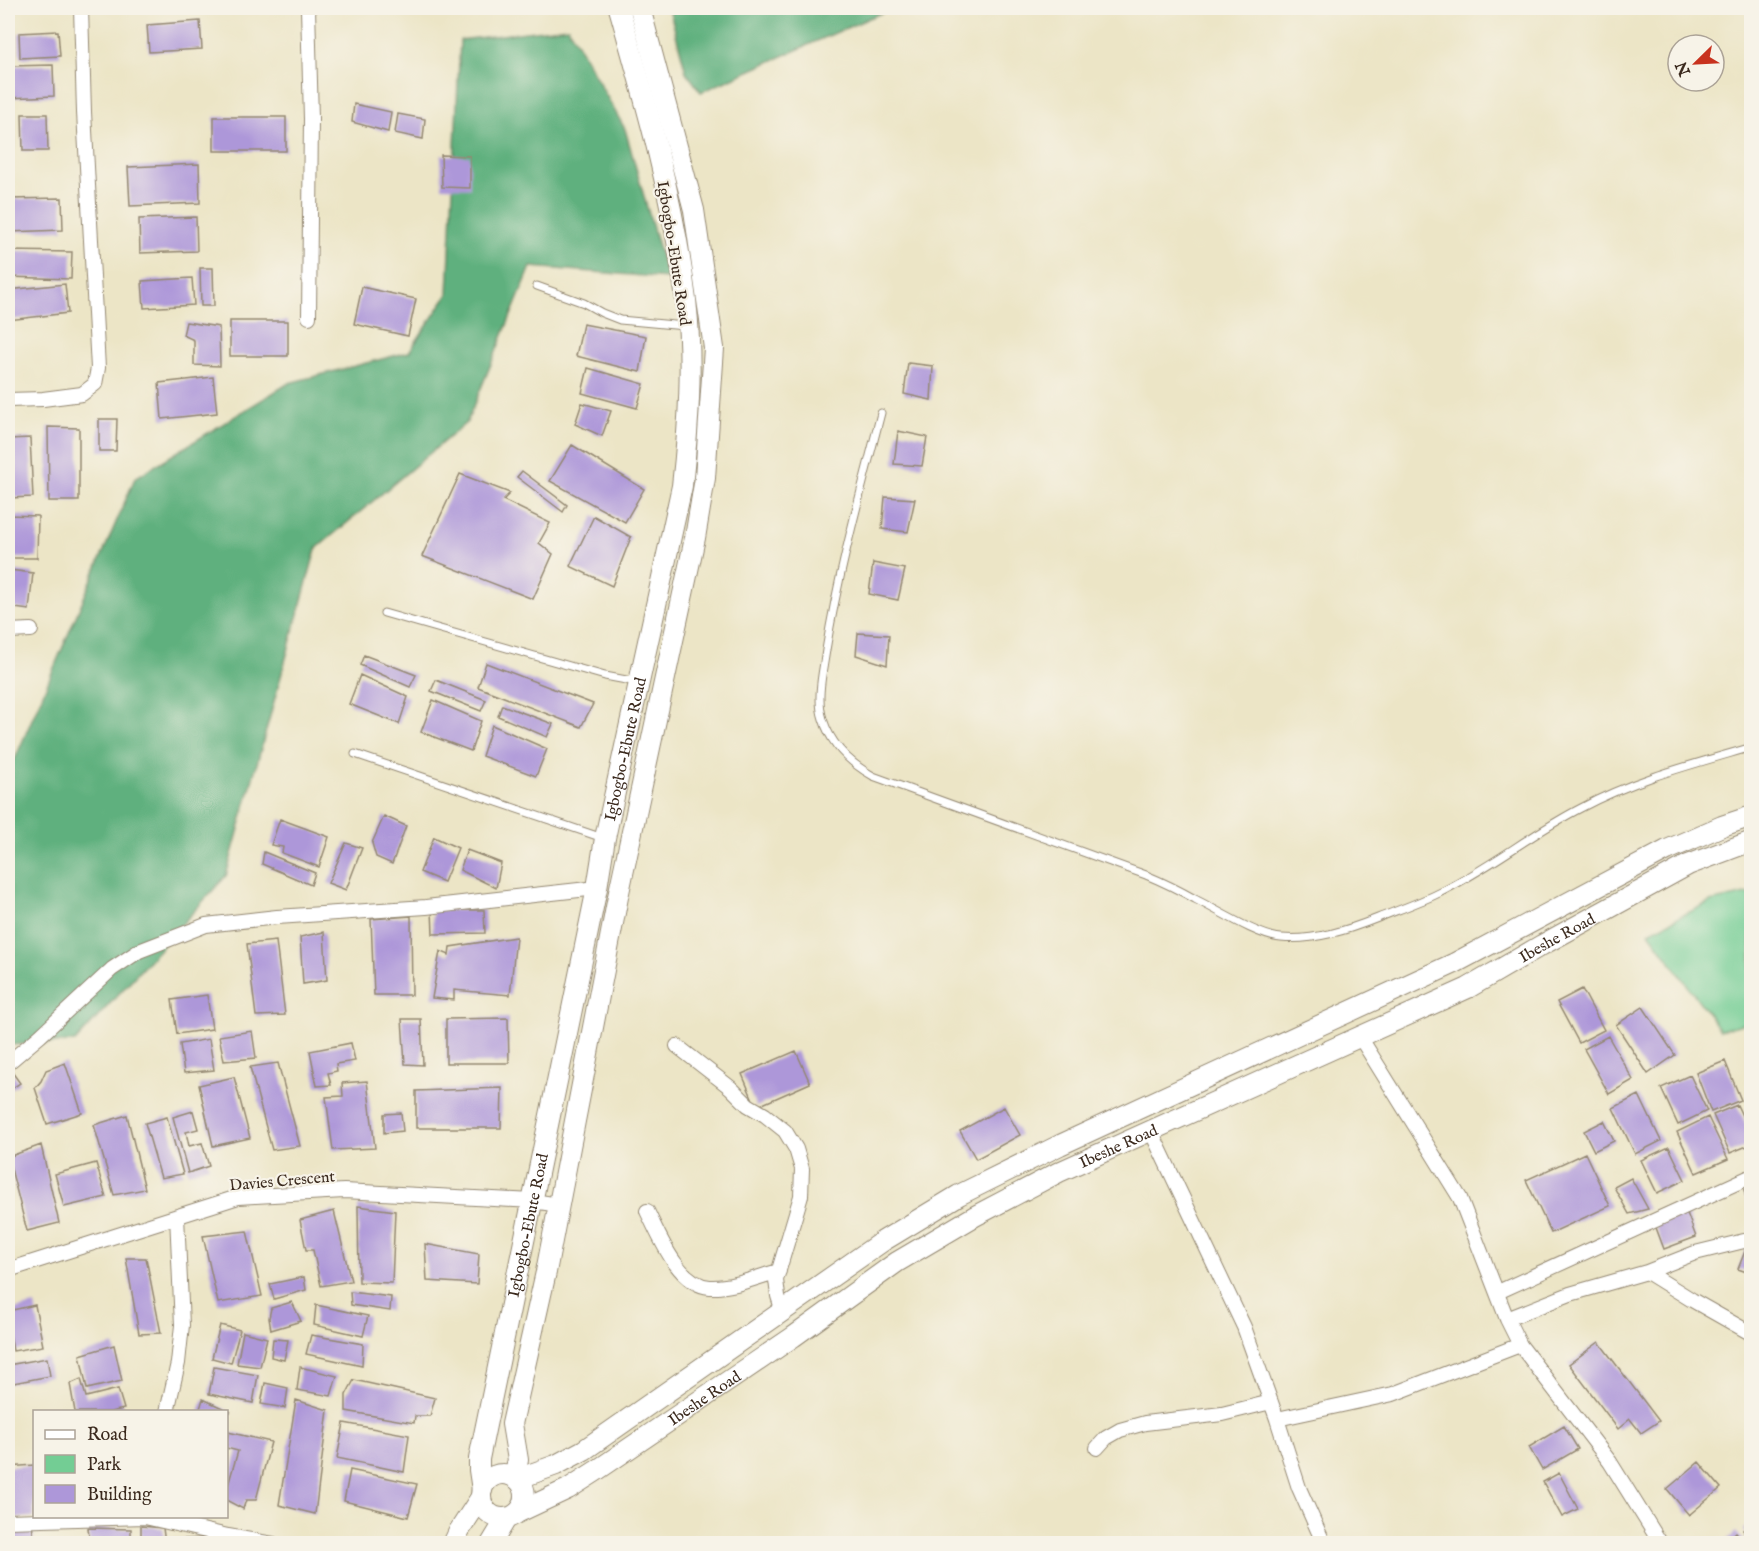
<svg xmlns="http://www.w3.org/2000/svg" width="1759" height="1551" viewBox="0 0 1759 1551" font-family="'IM FELL English',serif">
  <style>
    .green { fill: #73cd94; stroke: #577c59; stroke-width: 1.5 }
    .forest { fill: #5eb07e; stroke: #4c6d4e; stroke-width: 1.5 }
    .building { fill: #ad97d9 }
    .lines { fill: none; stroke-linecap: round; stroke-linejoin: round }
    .service-casing { stroke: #948872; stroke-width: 9 }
    .minor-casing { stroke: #948872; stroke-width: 16 }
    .secondary-casing { stroke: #948872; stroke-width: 22 }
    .service { stroke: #fff; stroke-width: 7 }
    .minor { stroke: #fff; stroke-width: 14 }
    .secondary { stroke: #fff; stroke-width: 20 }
    .labels { text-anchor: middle; stroke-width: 4.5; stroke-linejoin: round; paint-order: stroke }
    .street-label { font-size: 16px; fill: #3b2a1e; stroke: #f7f3e8 }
  </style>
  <rect width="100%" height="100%" fill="#f7f3e8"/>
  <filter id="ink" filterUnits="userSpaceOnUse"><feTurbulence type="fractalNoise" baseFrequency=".0167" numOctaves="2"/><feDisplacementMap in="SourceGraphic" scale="12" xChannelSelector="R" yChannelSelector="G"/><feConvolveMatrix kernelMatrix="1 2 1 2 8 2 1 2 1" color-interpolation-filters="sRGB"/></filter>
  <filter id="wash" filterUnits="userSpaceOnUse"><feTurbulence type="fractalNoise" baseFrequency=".008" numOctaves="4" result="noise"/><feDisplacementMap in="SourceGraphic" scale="24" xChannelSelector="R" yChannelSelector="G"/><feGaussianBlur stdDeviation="1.35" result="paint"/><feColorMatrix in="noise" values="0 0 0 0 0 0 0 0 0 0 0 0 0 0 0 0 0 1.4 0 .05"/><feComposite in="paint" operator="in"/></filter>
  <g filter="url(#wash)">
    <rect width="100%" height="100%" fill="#ece5c6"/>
    <path class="green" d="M 1751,893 L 1751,1022 L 1720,1030 L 1649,932 L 1710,902 Z"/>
    <path class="forest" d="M 669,8 L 892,8 L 701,92 L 686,72 Z
      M 568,27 L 625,129 L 667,278 L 531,267 L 467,422 L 316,549 L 226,876 L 75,1042 L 8,1045 L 8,763 L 15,759 L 135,478 L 289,383 L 409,352 L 448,294 L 460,40 Z"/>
    <g id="blocks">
      <path class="building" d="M 200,21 L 202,49 L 149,52 L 147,25 Z
        M 58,31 L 60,56 L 20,58 L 19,33 Z
        M 53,65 L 54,96 L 8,98 L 8,66 Z
        M 354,104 L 391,112 L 388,132 L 352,122 Z
        M 8,112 L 15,112 L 14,148 L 8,148 Z
        M 22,114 L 47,114 L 48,151 L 23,151 Z
        M 398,114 L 425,119 L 423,139 L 395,133 Z
        M 214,117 L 286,117 L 286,151 L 214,151 Z
        M 441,155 L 470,156 L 470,188 L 442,187 Z
        M 199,164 L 200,203 L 130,206 L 128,167 Z
        M 62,198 L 63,230 L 8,232 L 8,199 Z
        M 196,217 L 197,251 L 140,253 L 139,219 Z
        M 9,251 L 72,252 L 71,279 L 8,277 Z
        M 200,268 L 213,268 L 214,306 L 201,306 Z
        M 192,278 L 194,305 L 144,308 L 142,281 Z
        M 65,284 L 68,313 L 8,320 L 8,290 Z
        M 362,287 L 416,299 L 408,336 L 354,324 Z
        M 230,321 L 288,321 L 288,356 L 230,356 Z
        M 186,322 L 219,327 L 220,366 L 194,365 L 194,340 L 183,335 Z
        M 583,324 L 646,336 L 640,372 L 576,356 Z
        M 908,363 L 933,366 L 931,400 L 904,394 Z
        M 588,368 L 644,384 L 637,408 L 582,393 Z
        M 213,377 L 217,413 L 162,419 L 159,383 Z
        M 582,403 L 611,411 L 602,436 L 575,424 Z
        M 99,419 L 117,419 L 116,451 L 99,451 Z
        M 48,427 L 79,428 L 79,501 L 49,501 Z
        M 898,431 L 927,437 L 922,466 L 894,464 Z
        M 30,438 L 33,497 L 8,498 L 8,439 Z
        M 572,445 L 644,489 L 625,522 L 550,481 Z
        M 522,471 L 567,505 L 563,512 L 517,477 Z
        M 460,474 L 510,493 L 503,500 L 550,523 L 539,543 L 553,554 L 533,599 L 422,556 Z
        M 885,497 L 915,499 L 908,532 L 882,529 Z
        M 8,515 L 38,516 L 37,558 L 8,558 Z
        M 594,516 L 631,537 L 612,586 L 570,566 Z
        M 873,563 L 905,569 L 898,600 L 869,594 Z
        M 9,570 L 33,573 L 29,610 L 8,607 Z
        M 858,633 L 889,635 L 887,665 L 856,655 Z
        M 364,655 L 416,675 L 410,687 L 360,665 Z
        M 486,663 L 593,704 L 581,727 L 478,687 Z
        M 360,675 L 408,697 L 399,724 L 349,704 Z
        M 436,680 L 486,700 L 481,711 L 431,691 Z
        M 433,700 L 481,721 L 471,751 L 421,732 Z
        M 502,705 L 553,724 L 547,737 L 498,716 Z
        M 492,725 L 547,749 L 536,776 L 482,756 Z
        M 384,816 L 406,826 L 392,864 L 376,857 L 372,843 Z
        M 280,819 L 329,837 L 319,867 L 282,853 L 283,847 L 271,845 Z
        M 434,837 L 458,848 L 444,882 L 420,872 Z
        M 346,843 L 362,848 L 346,890 L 328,883 Z
        M 467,850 L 501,863 L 496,888 L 460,870 Z
        M 264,852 L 315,873 L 311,885 L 262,864 Z
        M 432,910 L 484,910 L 485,933 L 433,934 Z
        M 411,916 L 412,995 L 374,995 L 371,919 Z
        M 324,932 L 327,980 L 303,984 L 300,937 Z
        M 516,937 L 510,995 L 454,990 L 454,1000 L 432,998 L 440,951 L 449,955 L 450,947 Z
        M 276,941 L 285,1015 L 256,1016 L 247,944 Z
        M 1582,989 L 1604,1030 L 1579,1043 L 1557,1002 Z
        M 207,995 L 212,1029 L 177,1034 L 172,1000 Z
        M 1643,1007 L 1675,1055 L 1648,1074 L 1616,1025 Z
        M 508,1018 L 509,1063 L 446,1063 L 446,1019 Z
        M 402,1019 L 421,1019 L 423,1065 L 405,1064 Z
        M 252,1031 L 256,1058 L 224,1061 L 219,1036 Z
        M 1608,1036 L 1633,1080 L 1609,1094 L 1584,1049 Z
        M 209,1039 L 214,1070 L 184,1073 L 180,1044 Z
        M 351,1043 L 355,1061 L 336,1064 L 337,1071 L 328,1073 L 331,1085 L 317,1086 L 310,1051 Z
        M 796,1051 L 810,1083 L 756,1107 L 742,1074 Z
        M 1725,1061 L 1741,1100 L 1711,1112 L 1696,1073 Z
        M 65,1063 L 82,1113 L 47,1124 L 35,1088 L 41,1081 L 46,1070 Z
        M 278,1063 L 300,1146 L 272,1150 L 250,1067 Z
        M 12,1072 L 20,1083 L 8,1091 L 8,1075 Z
        M 1690,1075 L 1707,1111 L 1678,1125 L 1661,1088 Z
        M 234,1077 L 250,1138 L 213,1146 L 199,1085 Z
        M 367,1081 L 375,1148 L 333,1150 L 326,1097 L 343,1096 L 342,1083 Z
        M 502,1088 L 501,1128 L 416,1128 L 416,1091 Z
        M 1639,1095 L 1661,1141 L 1635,1154 L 1613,1108 Z
        M 1737,1105 L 1752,1137 L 1752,1144 L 1730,1153 L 1713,1115 Z
        M 1004,1107 L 1020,1135 L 976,1159 L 960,1131 Z
        M 193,1111 L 198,1129 L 186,1132 L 189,1146 L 202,1143 L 209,1166 L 188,1173 L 173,1117 Z
        M 401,1113 L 403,1131 L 384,1133 L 384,1114 Z
        M 127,1115 L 145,1189 L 114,1195 L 94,1125 Z
        M 167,1117 L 183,1174 L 161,1178 L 145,1123 Z
        M 1708,1117 L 1728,1159 L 1696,1173 L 1677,1132 Z
        M 1604,1121 L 1614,1141 L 1594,1151 L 1584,1131 Z
        M 41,1145 L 59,1223 L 27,1231 L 8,1157 Z
        M 1669,1147 L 1685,1180 L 1657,1193 L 1641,1160 Z
        M 1585,1153 L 1610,1206 L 1551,1233 L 1526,1180 Z
        M 96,1163 L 106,1197 L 64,1207 L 55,1174 Z
        M 1631,1178 L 1648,1209 L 1629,1214 L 1614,1187 Z
        M 1752,1179 L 1752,1219 L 1751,1219 L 1742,1181 Z
        M 358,1206 L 395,1211 L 392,1283 L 359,1282 Z
        M 334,1211 L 351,1281 L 321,1286 L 313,1250 L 306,1250 L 300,1220 Z
        M 1687,1213 L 1696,1237 L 1664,1249 L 1655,1225 Z
        M 247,1231 L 262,1296 L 218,1303 L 203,1236 Z
        M 1749,1241 L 1752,1242 L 1752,1274 L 1738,1269 Z
        M 425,1244 L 479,1254 L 477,1284 L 427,1281 Z
        M 126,1258 L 146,1258 L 161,1333 L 139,1334 Z
        M 304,1277 L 306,1290 L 274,1299 L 270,1284 Z
        M 350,1292 L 391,1297 L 390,1311 L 351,1305 Z
        M 292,1302 L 301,1321 L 271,1330 L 269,1318 L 271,1308 Z
        M 35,1305 L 43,1346 L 13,1351 L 8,1323 L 8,1311 Z
        M 316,1305 L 368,1316 L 363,1336 L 314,1325 Z
        M 220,1325 L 240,1330 L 231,1363 L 212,1358 Z
        M 243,1332 L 267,1338 L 260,1367 L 237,1364 Z
        M 311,1335 L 363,1344 L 362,1366 L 306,1354 Z
        M 273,1339 L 288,1340 L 284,1360 L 271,1357 Z
        M 1599,1342 L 1659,1421 L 1641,1433 L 1630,1419 L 1618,1429 L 1569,1364 Z
        M 114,1345 L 122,1381 L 87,1389 L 80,1355 Z
        M 47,1358 L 50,1376 L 8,1384 L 8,1365 Z
        M 214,1367 L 258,1375 L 253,1403 L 209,1394 Z
        M 300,1367 L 337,1376 L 331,1396 L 297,1390 Z
        M 81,1379 L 86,1397 L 118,1389 L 124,1409 L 110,1412 L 75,1412 L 70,1384 Z
        M 354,1380 L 435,1398 L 430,1416 L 415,1416 L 414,1423 L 346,1411 L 346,1395 Z
        M 265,1383 L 288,1388 L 285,1408 L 261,1404 Z
        M 203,1399 L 231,1412 L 199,1412 Z
        M 296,1400 L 328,1410 L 315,1514 L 279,1505 Z
        M 344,1423 L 409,1435 L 404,1472 L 337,1458 Z
        M 1564,1426 L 1578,1449 L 1542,1470 L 1529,1447 Z
        M 228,1432 L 271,1442 L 256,1500 L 246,1500 L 243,1509 L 226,1500 L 226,1492 L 238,1451 L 226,1448 Z
        M 1699,1462 L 1721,1488 L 1689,1515 L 1667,1489 Z
        M 34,1465 L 34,1517 L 8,1519 L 8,1467 Z
        M 350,1470 L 417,1484 L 408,1517 L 344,1501 Z
        M 1559,1473 L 1578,1509 L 1562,1517 L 1543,1482 Z
        M 1752,1522 L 1752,1540 L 1743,1530 Z
        M 32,1523 L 34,1544 L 11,1544 L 9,1525 Z
        M 141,1526 L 163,1528 L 165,1544 L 141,1544 Z
        M 88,1528 L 131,1529 L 131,1544 L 90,1544 Z
        M 1736,1532 L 1746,1544 L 1723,1544 Z
        M 210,1538 L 210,1544 L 166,1544 L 165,1540 Z"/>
    </g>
  </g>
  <g filter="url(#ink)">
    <use href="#blocks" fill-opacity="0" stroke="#948872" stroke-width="1.5"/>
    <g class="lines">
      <g class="service-casing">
        <path id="service" d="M 537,286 L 584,303 L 602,313 L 620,320 L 685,326
          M 881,413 C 861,491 839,570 826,650 C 823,671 816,698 823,719 C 831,745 850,763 873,776 L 1146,875 C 1163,882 1179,890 1195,899 C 1217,910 1258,936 1281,938 C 1314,941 1348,930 1378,918 C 1398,910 1418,903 1437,894 C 1487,870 1532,833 1581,808 C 1635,779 1694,764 1752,747
          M 384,613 L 605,676 L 637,682
          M 355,754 L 603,838"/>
      </g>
      <g class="minor-casing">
        <path id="minor" d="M 308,8 L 311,119 L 309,317
          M 8,400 L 43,399 L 82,394 L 95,384 L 98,368 L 84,112 L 81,8
          M 8,631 L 31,630
          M 1360,1037 L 1460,1198 L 1507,1319 L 1520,1345 L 1610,1462 L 1661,1544
          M 677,1046 L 731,1088 L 748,1105 L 765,1115 L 785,1131 L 796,1149 L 802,1169 L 801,1196 L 776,1280 L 778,1296 L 783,1312
          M 8,1063 L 40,1036 L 112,969 L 139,951 L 206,925 L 277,917 L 426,907 L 597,888
          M 1151,1131 L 1244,1327 L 1277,1419 L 1299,1488 L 1324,1544
          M 647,1211 C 659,1235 678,1285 710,1287 C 733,1288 757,1277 779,1271
          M 8,1270 L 238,1197 L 344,1191 L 533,1201 L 559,1205
          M 1647,1272 L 1692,1300 L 1752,1334
          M 1498,1292 L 1752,1176
          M 1507,1319 L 1570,1294 L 1647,1272 L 1695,1253 L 1744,1241 L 1752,1241
          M 167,1412 L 178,1363 L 182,1325 L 177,1216
          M 1277,1419 L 1393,1394 L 1520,1345
          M 1097,1448 L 1106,1438 L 1120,1430 L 1145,1423 L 1222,1414 L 1271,1402
          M 8,1521 L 145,1517 L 228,1536 L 273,1544"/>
      </g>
      <g class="secondary-casing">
        <g id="secondary">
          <circle cx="503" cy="1496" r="22"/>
          <path d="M 512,1476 L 516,1468 L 518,1460 L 512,1424 L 546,1272 L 618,897 L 695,538 L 705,478 L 714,348 L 694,210 L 640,8"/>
          <path d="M 517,1479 L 556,1465 L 584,1450 L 883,1241 L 959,1195 L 1060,1145 L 1455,963 L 1667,850 L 1722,826 L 1752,816"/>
          <path id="s1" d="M 482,1490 L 479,1470 L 479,1459 L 597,888 L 605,838 L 682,486 C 689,424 693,362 686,300 C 674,201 646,103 619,8"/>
          <path id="s2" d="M 519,1512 L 568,1489 L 596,1471 L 793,1337 L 897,1262 L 975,1216 L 1059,1172 L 1468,988 L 1542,945 L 1688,865 L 1752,841"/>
          <path d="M 453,1544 L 459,1531 L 481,1497"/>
          <path d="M 491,1544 L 506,1519"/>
        </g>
      </g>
      <use href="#service" class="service"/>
      <use href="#minor" class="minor"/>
      <use href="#secondary" class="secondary"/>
    </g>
  </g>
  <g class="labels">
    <g class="street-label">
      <text transform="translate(675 253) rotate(81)" y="6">Igbogbo-Ebute Road</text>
      <text dy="6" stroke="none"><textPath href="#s1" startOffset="756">Igbogbo-Ebute Road</textPath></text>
      <text dy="6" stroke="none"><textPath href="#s2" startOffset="1190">Ibeshe Road</textPath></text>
      <text dy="6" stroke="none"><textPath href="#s2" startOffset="704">Ibeshe Road</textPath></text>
      <text transform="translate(282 1180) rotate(-5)" y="6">Davies Crescent</text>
      <text dy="6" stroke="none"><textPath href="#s1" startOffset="270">Igbogbo-Ebute Road</textPath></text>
      <text dy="6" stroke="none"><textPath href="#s2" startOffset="218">Ibeshe Road</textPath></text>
    </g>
  </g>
  <rect width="1759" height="1551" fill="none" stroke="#f7f3e8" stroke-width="30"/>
  <rect x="33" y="1410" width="195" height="108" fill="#f7f3e8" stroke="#aca397" stroke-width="1.5"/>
  <rect x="45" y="1430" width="30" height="9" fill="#ffffff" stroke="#aca397" stroke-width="1.5"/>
  <text x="87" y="1440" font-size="18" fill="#3b2a1e">Road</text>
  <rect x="45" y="1455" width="30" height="18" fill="#73cd94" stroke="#aca397" stroke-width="1.5"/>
  <text x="87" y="1470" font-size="18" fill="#3b2a1e">Park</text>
  <rect x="45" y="1485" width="30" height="18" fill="#ad97d9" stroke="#aca397" stroke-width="1.5"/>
  <text x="87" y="1500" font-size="18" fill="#3b2a1e">Building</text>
  <g transform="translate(1696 63) rotate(246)"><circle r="28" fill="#f7f3e8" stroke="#aca397" stroke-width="1.5"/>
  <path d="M0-4.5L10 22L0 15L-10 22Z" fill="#c8321e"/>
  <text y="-9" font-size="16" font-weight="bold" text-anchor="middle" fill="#3b2a1e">N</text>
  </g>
</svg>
